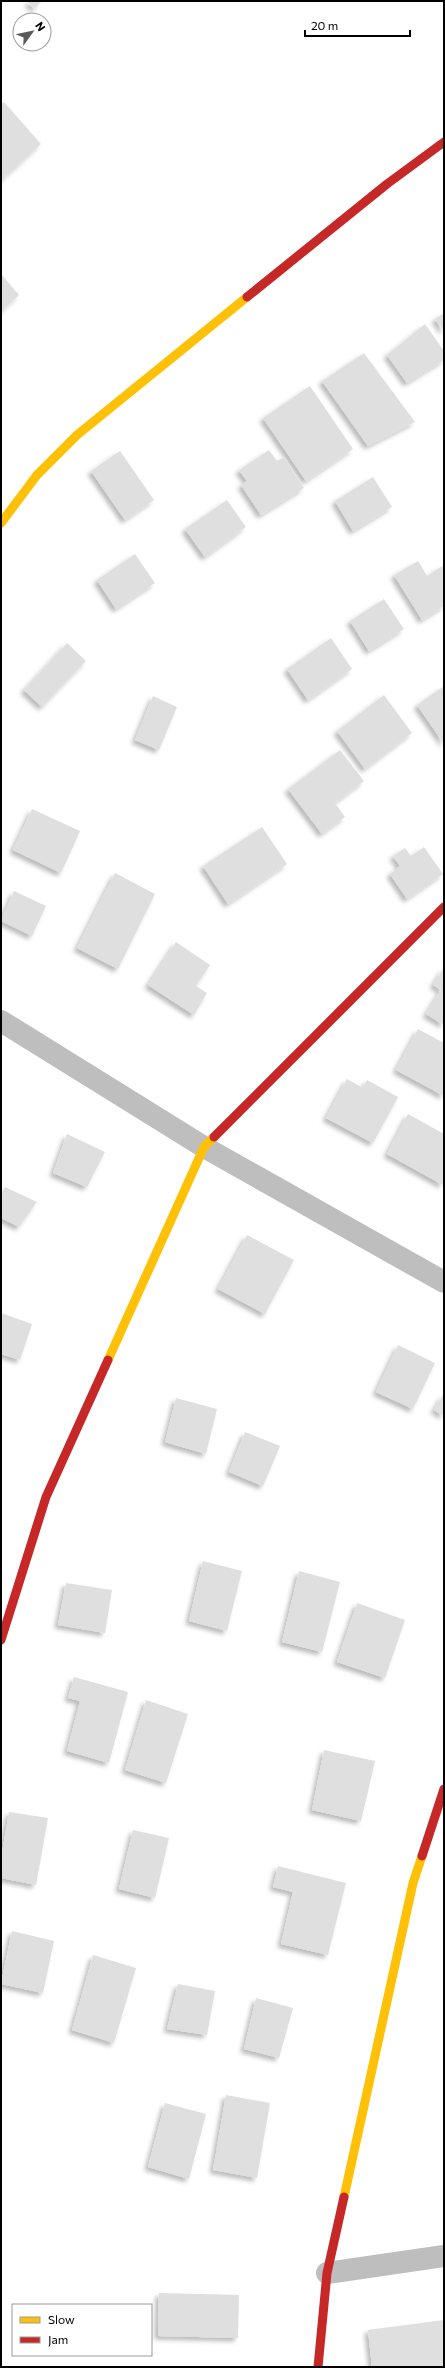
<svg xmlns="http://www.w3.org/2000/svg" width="445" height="2368" viewBox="0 0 445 2368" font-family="Commissioner,sans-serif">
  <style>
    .building { fill: #dfdfdf; filter: url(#shadow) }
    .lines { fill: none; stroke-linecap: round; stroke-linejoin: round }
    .street { stroke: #bebebe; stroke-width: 22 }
    .slow { stroke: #ffc107; stroke-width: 9 }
    .jam { stroke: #c62828; stroke-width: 9 }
  </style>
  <defs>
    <filter id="shadow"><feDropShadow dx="-3.5" dy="3.5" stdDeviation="2" flood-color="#0004"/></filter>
  </defs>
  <rect width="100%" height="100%" fill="#fff"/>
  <path class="building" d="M 27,1 L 42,1 L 34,9 Z
    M 4,102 L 41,144 L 1,181 L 1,104 Z
    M 1,274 L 19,295 L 1,312 Z
    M 444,313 L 444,332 L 435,319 Z
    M 425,324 L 444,351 L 444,360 L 407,383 L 387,355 Z
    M 364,353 L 415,422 L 368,446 L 322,381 Z
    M 310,386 L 353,449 L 306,481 L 263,418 Z
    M 269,450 L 277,461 L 284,457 L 304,488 L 261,515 L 241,485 L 247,481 L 239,470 Z
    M 120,451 L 154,500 L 125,520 L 91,471 Z
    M 373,477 L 392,507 L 353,531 L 335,501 Z
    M 227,500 L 246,527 L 205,557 L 185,529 Z
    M 135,554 L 155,583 L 116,609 L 97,580 Z
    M 418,561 L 427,576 L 442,566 L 444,569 L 444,606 L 422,620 L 394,575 Z
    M 384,599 L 404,629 L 369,651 L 350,621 Z
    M 331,638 L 352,669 L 308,700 L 287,669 Z
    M 67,643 L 86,661 L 42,707 L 24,690 Z
    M 444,686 L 444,744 L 417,705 Z
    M 384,695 L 412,733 L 365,769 L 337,731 Z
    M 153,696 L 177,707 L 159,750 L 135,740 Z
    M 340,750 L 364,781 L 335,803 L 345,817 L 322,834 L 288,789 Z
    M 32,809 L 80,831 L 61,873 L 13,850 Z
    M 262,827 L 287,864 L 228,904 L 203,866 Z
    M 424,847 L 443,874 L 407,899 L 390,874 L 400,866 L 393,856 L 405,848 L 411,856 Z
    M 115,873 L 155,894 L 118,969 L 77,948 Z
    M 14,891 L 46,906 L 32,936 L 1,921 Z
    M 176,942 L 210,965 L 196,986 L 207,993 L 194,1015 L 148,985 Z
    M 444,967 L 444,1025 L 426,1014 L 441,990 L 433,985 Z
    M 418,1029 L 444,1043 L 444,1096 L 396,1070 Z
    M 347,1079 L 363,1088 L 367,1080 L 398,1097 L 373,1143 L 326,1118 Z
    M 408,1114 L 444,1134 L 443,1185 L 387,1154 Z
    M 67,1134 L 105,1152 L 87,1187 L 53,1173 Z
    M 5,1187 L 37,1202 L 19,1227 L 1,1218 L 1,1196 Z
    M 247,1235 L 294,1260 L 265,1314 L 218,1289 Z
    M 1,1313 L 32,1324 L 20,1360 L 1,1354 Z
    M 398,1345 L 435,1363 L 413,1409 L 376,1392 Z
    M 444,1393 L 444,1416 L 434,1410 Z
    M 176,1398 L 217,1409 L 206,1454 L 165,1442 Z
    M 245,1432 L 280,1446 L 263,1486 L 229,1472 Z
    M 203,1561 L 242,1571 L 227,1631 L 189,1621 Z
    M 299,1571 L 340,1582 L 322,1652 L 282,1642 Z
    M 66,1583 L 112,1590 L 105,1633 L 58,1625 Z
    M 357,1603 L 405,1620 L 385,1678 L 337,1662 Z
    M 74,1677 L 128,1692 L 109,1763 L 67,1751 L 80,1701 L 68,1698 Z
    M 146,1700 L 188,1714 L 166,1783 L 125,1770 Z
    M 324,1750 L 375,1761 L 361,1821 L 312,1810 Z
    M 9,1812 L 48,1818 L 36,1885 L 1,1878 L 1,1859 Z
    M 133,1830 L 169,1838 L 155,1898 L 119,1889 Z
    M 278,1866 L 346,1883 L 328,1955 L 281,1944 L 293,1892 L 273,1887 Z
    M 12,1931 L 54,1941 L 43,1993 L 1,1984 Z
    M 93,1955 L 136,1968 L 114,2043 L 72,2030 Z
    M 178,1984 L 215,1991 L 207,2035 L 167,2029 Z
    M 256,1998 L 293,2008 L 279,2058 L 244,2049 Z
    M 226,2095 L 270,2103 L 257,2178 L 213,2170 Z
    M 165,2103 L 206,2114 L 189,2179 L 148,2167 Z
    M 159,2293 L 239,2295 L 238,2338 L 158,2336 Z
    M 444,2320 L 444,2367 L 372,2367 L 368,2330 Z"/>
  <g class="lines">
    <path class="street" d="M 1,1021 L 204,1147 L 444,1282
      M 327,2273 L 444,2256"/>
    <path class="slow" d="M 1,523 L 37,475 L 77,435 L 247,297
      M 108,1360 L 204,1147 L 214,1137
      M 344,2197 L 413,1883 L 422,1856"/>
    <path class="jam" d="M 247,297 L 387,184 L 444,142
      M 214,1137 L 444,907
      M 1,1640 L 46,1497 L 108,1360
      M 422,1856 L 444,1789
      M 318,2367 L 327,2273 L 344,2197"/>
  </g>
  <rect width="445" height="2368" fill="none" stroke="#000000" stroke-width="4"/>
  <rect x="12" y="2304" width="140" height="52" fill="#ffffff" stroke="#999999"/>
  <rect x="20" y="2317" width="20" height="6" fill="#ffc107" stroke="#999999"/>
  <text x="48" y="2324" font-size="12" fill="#000000">Slow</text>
  <rect x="20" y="2337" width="20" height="6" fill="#c62828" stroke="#999999"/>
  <text x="48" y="2344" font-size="12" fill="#000000">Jam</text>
  <g transform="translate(32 32) rotate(57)"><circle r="19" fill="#ffffff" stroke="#999999"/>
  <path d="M0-3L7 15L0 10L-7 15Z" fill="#595959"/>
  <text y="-6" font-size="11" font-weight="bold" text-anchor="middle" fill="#000000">N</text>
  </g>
  <path d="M305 30v6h105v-6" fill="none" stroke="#000000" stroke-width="2"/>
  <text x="311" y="30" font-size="12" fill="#000000" stroke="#ffffff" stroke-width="3" paint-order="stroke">20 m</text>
</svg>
